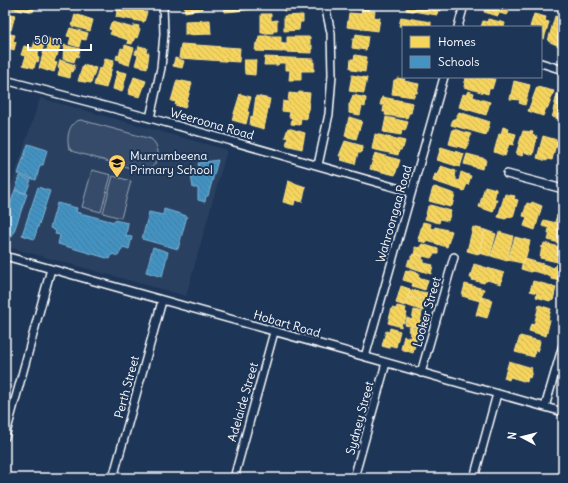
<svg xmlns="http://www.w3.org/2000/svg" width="568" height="483" viewBox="0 0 568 483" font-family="Delius,sans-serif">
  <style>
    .built { fill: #2a4161 }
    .green { fill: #364b69; stroke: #9aa5b4 }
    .homes { fill: url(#homes-back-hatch); stroke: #f9e28d }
    .schools { fill: url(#schools-back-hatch); stroke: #7bb3d5 }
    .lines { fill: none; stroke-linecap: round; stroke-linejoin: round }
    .street-casing { stroke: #fff; stroke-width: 10 }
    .street { stroke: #1d3557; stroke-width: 7 }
    .labels { text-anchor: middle; stroke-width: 4; stroke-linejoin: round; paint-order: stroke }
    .street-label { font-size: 12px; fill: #fff; stroke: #1d3557 }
    .poi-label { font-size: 12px; fill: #fff; stroke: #1d3557; text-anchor: start }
  </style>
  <defs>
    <pattern id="homes-back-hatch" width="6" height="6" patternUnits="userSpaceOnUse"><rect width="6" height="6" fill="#f6d55c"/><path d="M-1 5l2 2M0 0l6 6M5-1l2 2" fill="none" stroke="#ccb358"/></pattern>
    <pattern id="schools-back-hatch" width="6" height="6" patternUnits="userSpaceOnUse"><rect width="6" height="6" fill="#4393c3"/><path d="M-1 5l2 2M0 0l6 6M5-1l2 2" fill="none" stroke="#467a99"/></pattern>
  </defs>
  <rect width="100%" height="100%" fill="#1d3557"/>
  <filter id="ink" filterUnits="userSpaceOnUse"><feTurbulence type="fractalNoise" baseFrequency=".025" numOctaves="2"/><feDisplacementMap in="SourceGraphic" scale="8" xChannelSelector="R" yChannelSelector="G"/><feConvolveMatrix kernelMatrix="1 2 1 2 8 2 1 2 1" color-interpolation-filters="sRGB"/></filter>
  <g filter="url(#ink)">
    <path class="built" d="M 40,98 L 227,150 L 186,296 L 5,246 L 5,205 Z"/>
    <path class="green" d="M 81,120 L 151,139 C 164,149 158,171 141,171 L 75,152 L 69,148 C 66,138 69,121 81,120 Z
      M 92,170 L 111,175 L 101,212 L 82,207 Z
      M 113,176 L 131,181 L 121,218 L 103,213 Z"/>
    <path class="homes" d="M 6,5 L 35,5 L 33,12 L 22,9 L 22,11 L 5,6 Z
      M 118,5 L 129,5 L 133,6 L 134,5 L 145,5 L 143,12 L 147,12 L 144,22 L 116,17 Z
      M 184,5 L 202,5 L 202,9 L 185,12 Z
      M 224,5 L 235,5 L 236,11 L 225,12 Z
      M 235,5 L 251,5 L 252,9 L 236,11 Z
      M 283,5 L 306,5 L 306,10 L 284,11 Z
      M 344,5 L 370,5 L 369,10 L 344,7 Z
      M 407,5 L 441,5 L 441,11 L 438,10 L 437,15 L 406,10 Z
      M 490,5 L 502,5 L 501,9 L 509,12 L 507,15 L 499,13 L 498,16 L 484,12 L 485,7 L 489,8 Z
      M 362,10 L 375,11 L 374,17 L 380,18 L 378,31 L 347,27 L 349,13 L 361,14 Z
      M 561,10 L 563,11 L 563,43 L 560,43 L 559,46 L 548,41 L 555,16 L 559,17 Z
      M 5,12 L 15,15 L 11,30 L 5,28 Z
      M 75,14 L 93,20 L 90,31 L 72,26 Z
      M 261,14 L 271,14 L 271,21 L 277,20 L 277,31 L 273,31 L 273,33 L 261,33 Z
      M 534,14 L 546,17 L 545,21 L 549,22 L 544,39 L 541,38 L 541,27 L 530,27 Z
      M 303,15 L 303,22 L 300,22 L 299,30 L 284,31 L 284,16 Z
      M 401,17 L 431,22 L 431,27 L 399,26 Z
      M 488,19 L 505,23 L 504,27 L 481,27 L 483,21 L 487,22 Z
      M 210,20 L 211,34 L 185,35 L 185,21 Z
      M 112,22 L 133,28 L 134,25 L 139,26 L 138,29 L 140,29 L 137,38 L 135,37 L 132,44 L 127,43 L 128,40 L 110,34 L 112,30 L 109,29 L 111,23 Z
      M 70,28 L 88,33 L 86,40 L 81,39 L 79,47 L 69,44 L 71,37 L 67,36 Z
      M 5,33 L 15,35 L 13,41 L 16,42 L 14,50 L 5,47 Z
      M 356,34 L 368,36 L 366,50 L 352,48 L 353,39 L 355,39 Z
      M 259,36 L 281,36 L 281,43 L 284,44 L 283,52 L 255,51 L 256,43 L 258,43 Z
      M 287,37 L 310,37 L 310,45 L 312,45 L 312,53 L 284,52 L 284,44 L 287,44 Z
      M 46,38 L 61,42 L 57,56 L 56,56 L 54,62 L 57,63 L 54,72 L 48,70 L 48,71 L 39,68 L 44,50 L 47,50 L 48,46 L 44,45 Z
      M 35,41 L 44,44 L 42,51 L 39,50 L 37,57 L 39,58 L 38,62 L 36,61 L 34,68 L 23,65 L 26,56 L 21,55 L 24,46 L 33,48 Z
      M 181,44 L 240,48 L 239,62 L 179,58 Z
      M 64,45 L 80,49 L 78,57 L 76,56 L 74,62 L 63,59 Z
      M 125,45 L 134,48 L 129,65 L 122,63 L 122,62 L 120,62 L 120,60 L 116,59 L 117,55 L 119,56 L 121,48 L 124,49 Z
      M 139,46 L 147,48 L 146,52 L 149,53 L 147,68 L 135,65 L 138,55 L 135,54 L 136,50 L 138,50 Z
      M 355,55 L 367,57 L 365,72 L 352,70 L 352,68 L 350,68 L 351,59 L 354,59 Z
      M 265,57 L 314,59 L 314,71 L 301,71 L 301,80 L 289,80 L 290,70 L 285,70 L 285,63 L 279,63 L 278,65 L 264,65 Z
      M 105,58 L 114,60 L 106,88 L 94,85 L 99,68 L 102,69 Z
      M 175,58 L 184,61 L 182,68 L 173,66 Z
      M 60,60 L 75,65 L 73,72 L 71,71 L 70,78 L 58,75 L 60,68 L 58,67 Z
      M 244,60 L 256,60 L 255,75 L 245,74 Z
      M 83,65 L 96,68 L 91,83 L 78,81 Z
      M 117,71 L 127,73 L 122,92 L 113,89 Z
      M 352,75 L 367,78 L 364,93 L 349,91 Z
      M 134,77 L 146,81 L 140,97 L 128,94 Z
      M 466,77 L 488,77 L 495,79 L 492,89 L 489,88 L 488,94 L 464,87 Z
      M 397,78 L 405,79 L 404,81 L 419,84 L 417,93 L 415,93 L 414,97 L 392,94 L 394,80 L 396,80 Z
      M 177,80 L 192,83 L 185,108 L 175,105 L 176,102 L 171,101 Z
      M 514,81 L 530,85 L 525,105 L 519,103 L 520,100 L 510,99 Z
      M 537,87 L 554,91 L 549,105 L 548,108 L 546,108 L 543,116 L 528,111 Z
      M 468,91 L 474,93 L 473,97 L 490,102 L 486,115 L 459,107 L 463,94 L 466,95 Z
      M 299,92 L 310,93 L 307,119 L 301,118 L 300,125 L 291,124 L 292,118 L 289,117 L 290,112 L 282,111 L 283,101 L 288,102 L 289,93 L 298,94 Z
      M 240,94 L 251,97 L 247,112 L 249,112 L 246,124 L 232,120 Z
      M 557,94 L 563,96 L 563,120 L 552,117 L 554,111 L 553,111 Z
      M 353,95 L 366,98 L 365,107 L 362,106 L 360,115 L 349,113 L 349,104 L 350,104 Z
      M 256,96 L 270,99 L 264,129 L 250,125 L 251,116 L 253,117 Z
      M 382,97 L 413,103 L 411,113 L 409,113 L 407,118 L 385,115 L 386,112 L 383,112 L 384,105 L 380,105 Z
      M 459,112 L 490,122 L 486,135 L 451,125 L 453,119 L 455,119 Z
      M 349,117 L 362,121 L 356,139 L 345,136 Z
      M 386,117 L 408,122 L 405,131 L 402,130 L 401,135 L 383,132 Z
      M 503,127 L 509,129 L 508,132 L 516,134 L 513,145 L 509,144 L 505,156 L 494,152 L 499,134 L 501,134 Z
      M 288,128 L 305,133 L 302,149 L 286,145 L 288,138 L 285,137 Z
      M 453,129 L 471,134 L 467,149 L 449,144 Z
      M 523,131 L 533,132 L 532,135 L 537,137 L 533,155 L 524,152 L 522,156 L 516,154 Z
      M 375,134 L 405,141 L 403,148 L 402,148 L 401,150 L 399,150 L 398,155 L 372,149 Z
      M 543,136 L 557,140 L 558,142 L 557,147 L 555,148 L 552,160 L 547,159 L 547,161 L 537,158 Z
      M 345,141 L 363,146 L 361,153 L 358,153 L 355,164 L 341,160 L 342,156 L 339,156 Z
      M 441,147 L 464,154 L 460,167 L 437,160 Z
      M 375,153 L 400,160 L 395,175 L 370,169 Z
      M 467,154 L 486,159 L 485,165 L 483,165 L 482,169 L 464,164 Z
      M 441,166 L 456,171 L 455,177 L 456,177 L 456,180 L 459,181 L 461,172 L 471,176 L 468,185 L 467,184 L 464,191 L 433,181 L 435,174 L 438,175 Z
      M 288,181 L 306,187 L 302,202 L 295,200 L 294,205 L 283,202 Z
      M 485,186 L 496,189 L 496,191 L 494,200 L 497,200 L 493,212 L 479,207 Z
      M 435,187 L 455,194 L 452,206 L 450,205 L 450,207 L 429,201 L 433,188 Z
      M 505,194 L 515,196 L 514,199 L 518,200 L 513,217 L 509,217 L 505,219 L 498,217 Z
      M 532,202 L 542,206 L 535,230 L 524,226 L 527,217 L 523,216 L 527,203 L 531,204 Z
      M 562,202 L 563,202 L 563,224 L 555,222 L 557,215 L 561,216 Z
      M 430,205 L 451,211 L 448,221 L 440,219 L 439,223 L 425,219 L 428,206 L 430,206 Z
      M 544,220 L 560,224 L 559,227 L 563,228 L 563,244 L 548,240 L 550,233 L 548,233 L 549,228 L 542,226 Z
      M 423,222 L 431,224 L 430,228 L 434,229 L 435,227 L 452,231 L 447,247 L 427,241 L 427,243 L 419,241 L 420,239 L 418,239 Z
      M 473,227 L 485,230 L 478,254 L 467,251 Z
      M 485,230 L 496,234 L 490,256 L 479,253 Z
      M 499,232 L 513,236 L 507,261 L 491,256 Z
      M 515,237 L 530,241 L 525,260 L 523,260 L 522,263 L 508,260 Z
      M 544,243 L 563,248 L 562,263 L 540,258 L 542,246 L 543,247 Z
      M 422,244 L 438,249 L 438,254 L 434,254 L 431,258 L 415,254 L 415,247 L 419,248 Z
      M 413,254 L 423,256 L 422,259 L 424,260 L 424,263 L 433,265 L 431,274 L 407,266 L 409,259 L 411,260 L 411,256 L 413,256 Z
      M 525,259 L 543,264 L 541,273 L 532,271 L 531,272 L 521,269 L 523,260 Z
      M 474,264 L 504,273 L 501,284 L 487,280 L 487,281 L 485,281 L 484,283 L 472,280 L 472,278 L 470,278 Z
      M 543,264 L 554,268 L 556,264 L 563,266 L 560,281 L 551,279 L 551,277 L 541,273 Z
      M 406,270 L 419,273 L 418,277 L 428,280 L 425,290 L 412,286 L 413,283 L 403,280 Z
      M 533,281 L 556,287 L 553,301 L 550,300 L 550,301 L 536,297 L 537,293 L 530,291 Z
      M 465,284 L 484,289 L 480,301 L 462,296 Z
      M 401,286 L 410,289 L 405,306 L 396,303 Z
      M 410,290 L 428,293 L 426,301 L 408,297 Z
      M 408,297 L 424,302 L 425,303 L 423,311 L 406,305 Z
      M 481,297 L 492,300 L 487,318 L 476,315 Z
      M 539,305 L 551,309 L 548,320 L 550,320 L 546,336 L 529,331 L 531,324 L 534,325 Z
      M 397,306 L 406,308 L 405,312 L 407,313 L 404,323 L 402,322 L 401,327 L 388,323 L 392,308 L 396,309 Z
      M 414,310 L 422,312 L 419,328 L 405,325 L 407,318 L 412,320 Z
      M 410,327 L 417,329 L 416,333 L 418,333 L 413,353 L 401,349 L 404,336 L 410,338 L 411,332 L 408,331 Z
      M 390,328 L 400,331 L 396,347 L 389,345 L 389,348 L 382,346 L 386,331 L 389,332 Z
      M 520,336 L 540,341 L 538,351 L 535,350 L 534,357 L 515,352 Z
      M 509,361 L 532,368 L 531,370 L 532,371 L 530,378 L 528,377 L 527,382 L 510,377 L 509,380 L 504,378 Z"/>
    <path class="schools" d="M 28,144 L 47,150 L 43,165 L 40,165 L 36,180 L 18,174 Z
      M 218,160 L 208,196 L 206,196 L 205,202 L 198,200 L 198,188 L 193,188 L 190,169 L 199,168 L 198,163 Z
      M 20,176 L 31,180 L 26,193 L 15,190 Z
      M 38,187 L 50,191 L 34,239 L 22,235 Z
      M 15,190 L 27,194 L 12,237 L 5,235 L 5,220 Z
      M 57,203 L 77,208 L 76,212 L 114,222 L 114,220 L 128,223 L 126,236 L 132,237 L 129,249 L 123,247 L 118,256 L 112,254 L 110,259 L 58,244 L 60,235 L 55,234 L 56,231 L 50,228 Z
      M 164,209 L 187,216 L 178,249 L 142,239 L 149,212 L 163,215 Z
      M 153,247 L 168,252 L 162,277 L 146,272 Z"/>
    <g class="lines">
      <g class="street-casing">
        <path id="street" d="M 458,27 L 464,5
          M 541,63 L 563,70
          M 5,80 L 150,118 L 411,192
          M 150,118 L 161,68 L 164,34 L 163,5
          M 318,165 L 329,114 L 332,75 L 331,33 L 325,5
          M 507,174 L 563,189
          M 5,256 L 563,412
          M 365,357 L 444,77
          M 421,373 L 454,257
          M 545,407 L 563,345
          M 5,437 L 51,269
          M 113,478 L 162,301
          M 234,478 L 274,332
          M 354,478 L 386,363
          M 474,478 L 497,394"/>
      </g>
      <use href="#street" class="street"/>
    </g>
  </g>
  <defs>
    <g id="school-pin" transform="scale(0.9)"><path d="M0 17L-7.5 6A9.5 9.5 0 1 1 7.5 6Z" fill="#ffd166" stroke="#1d3557"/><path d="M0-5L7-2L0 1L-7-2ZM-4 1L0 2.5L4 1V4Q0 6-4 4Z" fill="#111"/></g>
  </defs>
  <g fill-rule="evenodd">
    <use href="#school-pin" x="117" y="163"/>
  </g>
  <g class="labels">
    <g class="street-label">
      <text transform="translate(212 124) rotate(16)" y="4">Weeroona Road</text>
      <text transform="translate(394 214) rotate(-74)" y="4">Wahroongaa Road</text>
      <text transform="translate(427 312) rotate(-74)" y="4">Looker Street</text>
      <text transform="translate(287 324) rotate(16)" y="4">Hobart Road</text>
      <text transform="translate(127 387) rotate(-75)" y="4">Perth Street</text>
      <text transform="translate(243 402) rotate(-74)" y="4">Adelaide Street</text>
      <text transform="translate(360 418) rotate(-75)" y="4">Sydney Street</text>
    </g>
    <g class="poi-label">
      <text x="130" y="160">Murrumbeena<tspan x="130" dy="14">Primary School</tspan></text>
    </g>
  </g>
  <rect width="568" height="483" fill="none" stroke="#1d3557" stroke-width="20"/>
  <rect x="10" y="10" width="548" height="463" fill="none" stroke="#fff" stroke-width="1.5" filter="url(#ink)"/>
  <rect x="402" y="26" width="140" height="52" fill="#1d3557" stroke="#77869a"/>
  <rect x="410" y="36" width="20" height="12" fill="#f6d55c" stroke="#77869a"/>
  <text x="438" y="46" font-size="12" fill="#ffffff">Homes</text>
  <rect x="410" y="56" width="20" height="12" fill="#4393c3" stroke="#77869a"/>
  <text x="438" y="66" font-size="12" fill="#ffffff">Schools</text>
  <g transform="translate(522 437) rotate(277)" stroke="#1d3557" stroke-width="3" paint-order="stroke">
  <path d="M0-3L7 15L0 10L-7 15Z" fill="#ffffff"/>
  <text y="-6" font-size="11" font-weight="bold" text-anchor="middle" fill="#ffffff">N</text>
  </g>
  <path d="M28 44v6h63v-6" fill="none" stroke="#ffffff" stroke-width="2"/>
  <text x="34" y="44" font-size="12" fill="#ffffff" stroke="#1d3557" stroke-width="3" paint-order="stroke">50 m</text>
</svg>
